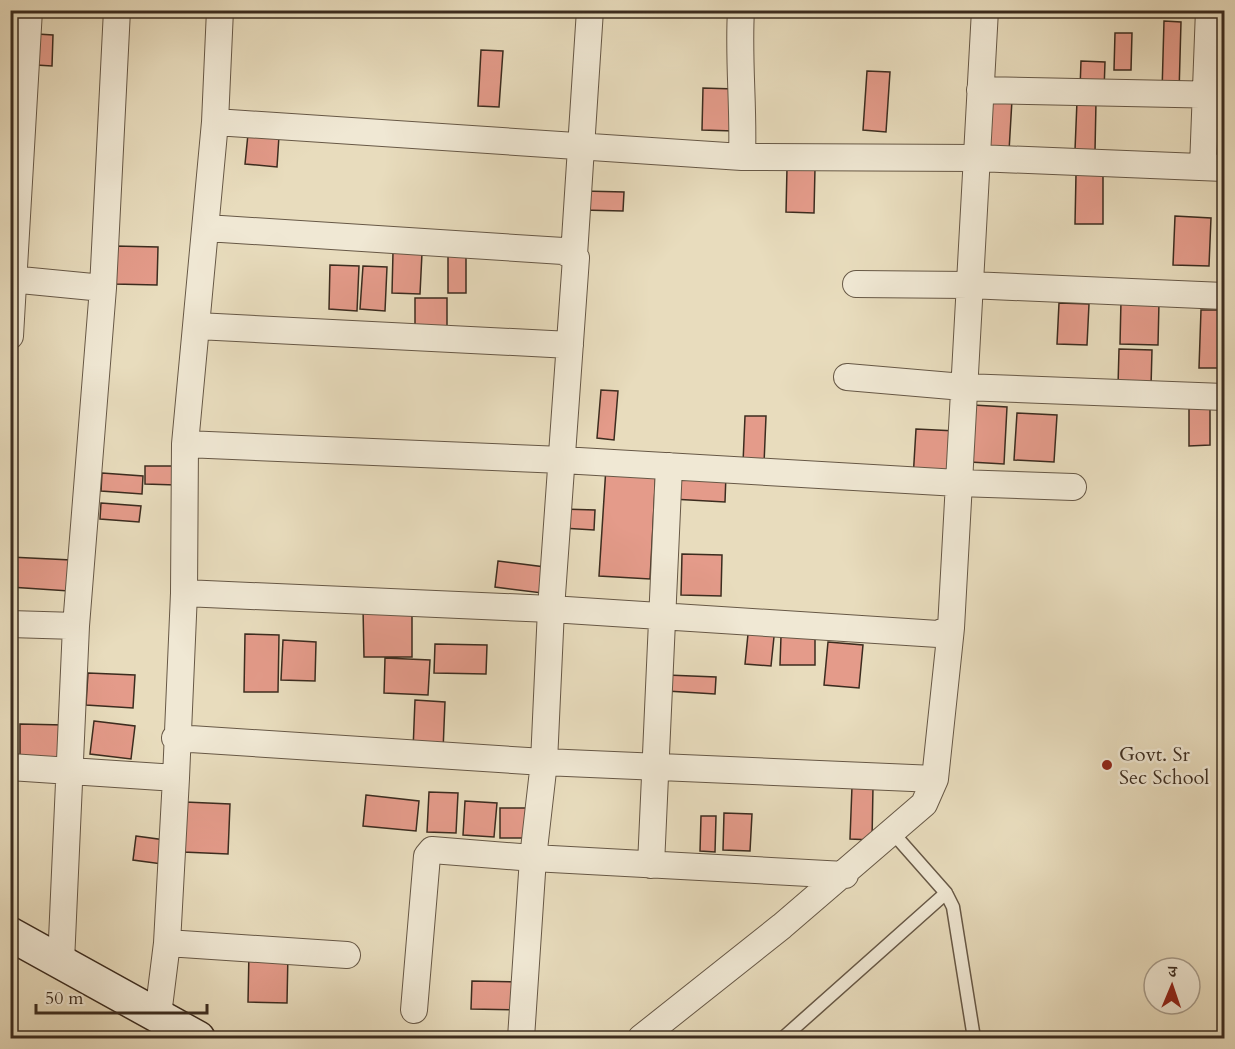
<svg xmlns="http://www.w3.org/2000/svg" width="1235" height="1049" viewBox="0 0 1235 1049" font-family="Cardo,'Noto Serif Devanagari',serif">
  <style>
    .building { fill: #e49b8a; stroke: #3c2c1f; stroke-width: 1.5 }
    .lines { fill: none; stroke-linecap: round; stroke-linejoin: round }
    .lane-casing { stroke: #675846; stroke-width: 15 }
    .street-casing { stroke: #675846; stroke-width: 28 }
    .secondary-casing { stroke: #3c2c1f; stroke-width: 36 }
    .lane { stroke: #f0e8d4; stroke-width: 12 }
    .street { stroke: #f0e8d4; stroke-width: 26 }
    .secondary { stroke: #f0e8d4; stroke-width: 33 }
    .poi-dot { fill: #8f2418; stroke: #f0e8d4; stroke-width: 2 }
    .labels { text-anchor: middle; stroke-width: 5; stroke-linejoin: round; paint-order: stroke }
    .poi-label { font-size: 20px; fill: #3c2c1f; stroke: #f0e8d4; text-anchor: start }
  </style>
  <rect width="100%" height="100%" fill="#e8dcbd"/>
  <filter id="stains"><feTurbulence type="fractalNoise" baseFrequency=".00333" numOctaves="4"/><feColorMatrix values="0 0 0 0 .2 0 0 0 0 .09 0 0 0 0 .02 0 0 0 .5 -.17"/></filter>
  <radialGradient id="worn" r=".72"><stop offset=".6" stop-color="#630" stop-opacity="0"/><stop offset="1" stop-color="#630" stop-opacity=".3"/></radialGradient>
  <path class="building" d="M 1164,21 L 1181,22 L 1179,93 L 1162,92 Z
    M 1115,33 L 1132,33 L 1131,70 L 1114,70 Z
    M 37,34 L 53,35 L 52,66 L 36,65 Z
    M 481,50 L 503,51 L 499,107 L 478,106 Z
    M 1081,61 L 1105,62 L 1104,91 L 1080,89 Z
    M 867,71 L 890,72 L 886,132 L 863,130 Z
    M 703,88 L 735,89 L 734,131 L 702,130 Z
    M 990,98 L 1012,100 L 1009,151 L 987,150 Z
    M 1077,101 L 1096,102 L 1095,151 L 1075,150 Z
    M 248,134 L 279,136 L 277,167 L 245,164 Z
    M 787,168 L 815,168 L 814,213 L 786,212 Z
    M 1076,174 L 1103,174 L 1103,224 L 1075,224 Z
    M 583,191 L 624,192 L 623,211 L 582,210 Z
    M 1175,216 L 1211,218 L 1209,266 L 1173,265 Z
    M 115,246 L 158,247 L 157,285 L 114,284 Z
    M 393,252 L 422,253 L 420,294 L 392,293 Z
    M 448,253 L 466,253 L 466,293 L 448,293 Z
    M 330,265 L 359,266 L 357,311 L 329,309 Z
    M 363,266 L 387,267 L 385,311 L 360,309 Z
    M 415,298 L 447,298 L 447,336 L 415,335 Z
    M 1121,301 L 1159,302 L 1158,345 L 1120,344 Z
    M 1059,303 L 1089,304 L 1087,345 L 1057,344 Z
    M 1201,310 L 1224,310 L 1224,368 L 1199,368 Z
    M 1119,349 L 1152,350 L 1151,387 L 1118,386 Z
    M 601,390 L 618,391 L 614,440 L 597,438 Z
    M 1210,402 L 1210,445 L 1189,446 L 1189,403 Z
    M 1223,403 L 1224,403 L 1224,442 L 1222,442 Z
    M 973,405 L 1007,407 L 1004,464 L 970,462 Z
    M 1017,413 L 1057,415 L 1054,462 L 1014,460 Z
    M 745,416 L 766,416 L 764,464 L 743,463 Z
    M 916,429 L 956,431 L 954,481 L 913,479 Z
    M 145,466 L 177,466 L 176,485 L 145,484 Z
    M 606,467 L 656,470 L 650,579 L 599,576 Z
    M 673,471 L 726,474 L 725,502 L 672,499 Z
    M 102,473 L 143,476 L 142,494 L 101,491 Z
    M 101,503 L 141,506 L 139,522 L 100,519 Z
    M 562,509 L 595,510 L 594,530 L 562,528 Z
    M 682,554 L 722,555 L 721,596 L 681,595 Z
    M 10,557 L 71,560 L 69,591 L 10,587 Z
    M 498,561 L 545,567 L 542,593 L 495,587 Z
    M 363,608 L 412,608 L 412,657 L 364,657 Z
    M 749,624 L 775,627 L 771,666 L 745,664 Z
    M 245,634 L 279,635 L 278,692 L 244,692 Z
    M 781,636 L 815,637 L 815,665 L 780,665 Z
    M 283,640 L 316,642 L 315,681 L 281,680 Z
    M 828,642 L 863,645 L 859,688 L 824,685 Z
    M 435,644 L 487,645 L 486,674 L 434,673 Z
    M 385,658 L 430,660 L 428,695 L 384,693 Z
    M 88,673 L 135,675 L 133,708 L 86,705 Z
    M 667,675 L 716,677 L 715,694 L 667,691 Z
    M 415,700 L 445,702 L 443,751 L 413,750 Z
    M 94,721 L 135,726 L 131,759 L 90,754 Z
    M 20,724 L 64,725 L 63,760 L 20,759 Z
    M 852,786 L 873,787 L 872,840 L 850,839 Z
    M 429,792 L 458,793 L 456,833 L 427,832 Z
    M 366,795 L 419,801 L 416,831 L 363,826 Z
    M 465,801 L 497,803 L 494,837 L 463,835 Z
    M 185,802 L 230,804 L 228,854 L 183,852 Z
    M 500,808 L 531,808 L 530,838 L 500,838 Z
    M 724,813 L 752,814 L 750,851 L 723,850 Z
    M 701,816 L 716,816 L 715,852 L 700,851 Z
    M 136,836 L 165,840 L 162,864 L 133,860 Z
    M 249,951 L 288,952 L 287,1003 L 248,1002 Z
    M 472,981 L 521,982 L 521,1010 L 471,1009 Z"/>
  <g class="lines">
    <g class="lane-casing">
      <path id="lane" d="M 893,833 L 946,893 L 953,907 L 974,1038
        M 783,1038 L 946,893"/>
    </g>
    <g class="street-casing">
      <path id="street" d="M 741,10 C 738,60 744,108 742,157
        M 980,90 L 1224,95
        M 215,122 L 742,157 L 977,158 L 1224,168
        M 1203,167 L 1209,10
        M 206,228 L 563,251 L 576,258 L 551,609 L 544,762 L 533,858 L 521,1038
        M 574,255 L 590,10
        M 10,279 L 103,288
        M 856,284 L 969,285 L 1224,296
        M 197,326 L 570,345
        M 10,336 L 29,10
        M 847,377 L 963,387 L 1224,397
        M 185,444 L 562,460 L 958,483 L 1073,487
        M 184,593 L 551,609 L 938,634 L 951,628 L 985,10
        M 10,624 L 76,626 L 61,962
        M 76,626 L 103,288 L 117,10
        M 175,738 L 544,762 L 935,779
        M 10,767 L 176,778
        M 651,865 L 669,466
        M 167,943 L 347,955
        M 414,1010 L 427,856 L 432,850 L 533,858 L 845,875
        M 158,1015 L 167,943 L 176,778 L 184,593 L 185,444 L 215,122 L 220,10
        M 641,1038 L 782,926 L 924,804 L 935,779 L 951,628"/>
    </g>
    <g class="secondary-casing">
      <path id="secondary" d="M 10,934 L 198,1038"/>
    </g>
    <use href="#lane" class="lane"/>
    <use href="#street" class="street"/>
    <use href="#secondary" class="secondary"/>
  </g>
  <circle class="poi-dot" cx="1107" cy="765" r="6"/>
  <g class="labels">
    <g class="poi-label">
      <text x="1119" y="761">Govt. Sr<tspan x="1119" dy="23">Sec School</tspan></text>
    </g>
  </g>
  <rect width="1235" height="1049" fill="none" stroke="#e8dcbd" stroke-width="36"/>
  <rect x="12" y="12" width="1211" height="1025" fill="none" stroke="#3c2c1f" stroke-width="3"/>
  <rect x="18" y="18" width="1199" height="1013" fill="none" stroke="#3c2c1f" stroke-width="1.5"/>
  <g transform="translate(1172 986) rotate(2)"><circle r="28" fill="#f0e8d4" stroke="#a89d8c" stroke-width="1.5"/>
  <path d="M0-4.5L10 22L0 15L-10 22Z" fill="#8f2418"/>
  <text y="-9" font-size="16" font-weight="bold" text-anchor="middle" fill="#3c2c1f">उ</text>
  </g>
  <path d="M36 1004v9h171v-9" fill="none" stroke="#3c2c1f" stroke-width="3"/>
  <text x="45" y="1004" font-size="18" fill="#3c2c1f" stroke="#f0e8d4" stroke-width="4.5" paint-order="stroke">50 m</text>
  <rect width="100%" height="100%" filter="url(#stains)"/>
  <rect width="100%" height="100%" fill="url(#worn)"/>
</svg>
